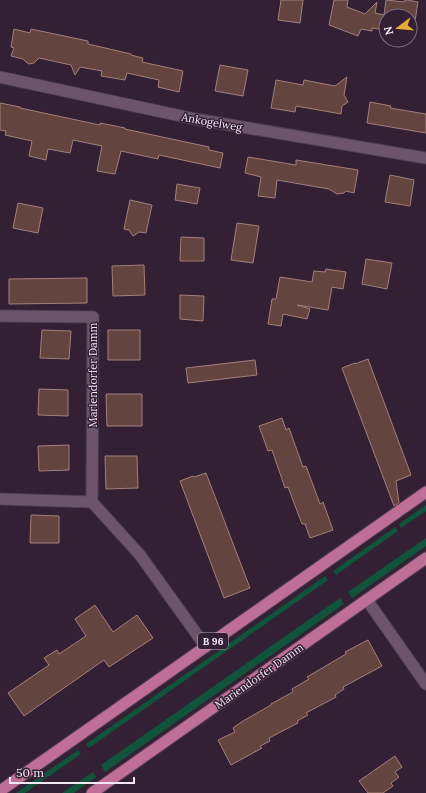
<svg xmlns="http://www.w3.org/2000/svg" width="426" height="793" viewBox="0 0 426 793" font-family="Lora,serif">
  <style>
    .green { fill: #0f543b }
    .building { fill: #64443f; stroke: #a4807a }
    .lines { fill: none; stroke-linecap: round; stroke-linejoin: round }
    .minor-casing { stroke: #4f3f4f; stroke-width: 13 }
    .primary-casing { stroke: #4f3f4f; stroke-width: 13 }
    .minor { stroke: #6c556c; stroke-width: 11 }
    .primary { stroke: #bf6f95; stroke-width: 11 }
    .labels { text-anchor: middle; stroke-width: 3; stroke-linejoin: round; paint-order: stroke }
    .shield { fill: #332034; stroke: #bbacbb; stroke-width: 1 }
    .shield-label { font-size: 10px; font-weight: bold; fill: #f5e8f5 }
    .street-label { font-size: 11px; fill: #f5e8f5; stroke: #332034 }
  </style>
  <rect width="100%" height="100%" fill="#332034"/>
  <path class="green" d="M 426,505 L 426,511 L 401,528 L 399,524 Z
    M 395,527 L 398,531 L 336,575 L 333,571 Z
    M 426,538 L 426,546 L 352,598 L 348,592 Z
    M 325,576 L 328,580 L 89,748 L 86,744 Z
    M 340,598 L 344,604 L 105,772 L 101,765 Z
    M 78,750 L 81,754 L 25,793 L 16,793 Z
    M 93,772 L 96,777 L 74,793 L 62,793 Z"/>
  <path class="building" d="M 281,0 L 303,0 L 300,23 L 278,20 Z
    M 334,0 L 348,0 L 347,7 L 365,14 L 377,2 L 375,13 L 384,15 L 386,0 L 404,2 L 405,0 L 407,0 L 418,2 L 413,34 L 410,34 L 410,16 L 386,16 L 386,30 L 372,28 L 372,31 L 361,29 L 358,36 L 329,25 Z
    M 14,29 L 30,33 L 31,29 L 88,41 L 88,44 L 131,54 L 131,55 L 143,58 L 142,62 L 183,71 L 179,92 L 158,87 L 159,80 L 127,73 L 125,80 L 101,76 L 102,71 L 80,67 L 75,75 L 71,65 L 39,58 L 34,63 L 29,64 L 26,62 L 23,59 L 11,56 L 14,48 L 11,47 Z
    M 220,65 L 248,70 L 243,96 L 215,91 Z
    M 347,77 L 344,95 L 348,102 L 342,106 L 341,114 L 296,106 L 295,112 L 271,108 L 276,80 L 303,85 L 304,80 L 335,86 Z
    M 370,102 L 391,106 L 390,108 L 426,114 L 426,133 L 367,123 Z
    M 0,103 L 20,107 L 20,108 L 100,125 L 100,123 L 125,128 L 125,129 L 209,147 L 209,150 L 223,153 L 220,168 L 159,155 L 158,159 L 121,151 L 115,174 L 97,171 L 102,146 L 73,140 L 70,153 L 48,149 L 46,160 L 29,156 L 32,141 L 5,135 L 6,131 L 0,130 Z
    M 248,157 L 296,165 L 296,160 L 358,170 L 354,193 L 346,191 L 344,193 L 337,194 L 329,189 L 277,180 L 275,198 L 258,196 L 261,177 L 245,173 Z
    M 390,175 L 414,180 L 410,206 L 385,202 Z
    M 177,184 L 200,188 L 197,204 L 175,200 Z
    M 130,200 L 152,205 L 146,233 L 139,232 L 133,236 L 129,230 L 124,229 Z
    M 18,203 L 43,208 L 38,233 L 13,228 Z
    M 237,223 L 259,226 L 253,263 L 231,260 Z
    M 181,237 L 204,238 L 204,261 L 180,261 Z
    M 366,259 L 392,263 L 387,289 L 362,284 Z
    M 144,265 L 145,295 L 113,296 L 112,266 Z
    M 326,269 L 346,272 L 343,289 L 332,287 L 328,310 L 297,305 L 310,309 L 307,319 L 283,314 L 281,326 L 268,324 L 272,299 L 276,299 L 280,277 L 312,282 L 314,271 L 325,272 Z
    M 87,278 L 87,303 L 9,304 L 9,279 Z
    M 180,295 L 204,296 L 203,321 L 180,319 Z
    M 42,330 L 71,331 L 69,359 L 40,358 Z
    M 108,330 L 140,330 L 140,360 L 108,360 Z
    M 368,359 L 411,475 L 396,481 L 399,503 L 394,506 L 342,368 L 355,363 L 355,364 Z
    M 255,360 L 257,375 L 188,383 L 186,368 Z
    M 39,389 L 68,390 L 68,416 L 38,415 Z
    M 106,394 L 142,394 L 142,426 L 107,426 Z
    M 282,418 L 286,430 L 289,428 L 303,467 L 306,466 L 320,504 L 323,502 L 333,530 L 310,538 L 305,524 L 302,524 L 288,487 L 285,488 L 272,450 L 268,451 L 259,426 Z
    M 69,445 L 69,470 L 39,471 L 38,446 Z
    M 105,456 L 137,456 L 138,488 L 106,489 Z
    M 206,473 L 250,588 L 224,598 L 180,481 L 193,476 L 194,477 Z
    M 31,515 L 59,516 L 59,543 L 30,543 Z
    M 95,605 L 113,632 L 137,615 L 153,638 L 109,667 L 104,660 L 24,716 L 8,693 L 49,665 L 44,658 L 57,650 L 59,654 L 86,636 L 75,619 Z
    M 368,640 L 382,666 L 343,687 L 344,689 L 335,695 L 336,697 L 306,713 L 308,715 L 297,721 L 298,723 L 269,738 L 270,741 L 260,746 L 262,748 L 231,765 L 218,740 L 235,732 L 233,728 L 243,721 L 271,705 L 271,704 L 293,692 L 292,689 L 309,679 L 307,677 L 346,654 L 345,652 Z
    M 395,756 L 402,767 L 395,772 L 399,777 L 391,783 L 393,786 L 383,793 L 368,793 L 359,781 Z"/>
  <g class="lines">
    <g class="minor-casing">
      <path id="minor" d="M 0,77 L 195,119 L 426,158
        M 0,316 L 93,317 L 92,502 L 140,555 L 206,647
        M 0,499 L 92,502
        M 367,600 L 426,684"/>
    </g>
    <g class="primary-casing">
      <path id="primary" d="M 0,791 L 426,492
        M 92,793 L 426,558"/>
    </g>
    <use href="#minor" class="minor"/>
    <use href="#primary" class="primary"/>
  </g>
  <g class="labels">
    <rect class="shield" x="198" y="633" width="30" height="16" rx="3"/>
    <g class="shield-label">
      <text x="213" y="645">B 96</text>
    </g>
    <g class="street-label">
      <text transform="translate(212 122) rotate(10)" y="4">Ankogelweg</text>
      <text transform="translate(93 375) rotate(-90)" y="4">Mariendorfer Damm</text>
      <text transform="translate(259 676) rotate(-35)" y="4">Mariendorfer Damm</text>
    </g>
  </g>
  <g transform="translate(398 28) rotate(254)"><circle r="19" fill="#332034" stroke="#817081"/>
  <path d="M0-3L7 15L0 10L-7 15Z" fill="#e7ac37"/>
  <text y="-6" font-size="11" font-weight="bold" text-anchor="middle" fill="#f5e8f5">N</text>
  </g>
  <path d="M10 777v6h124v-6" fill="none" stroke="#f5e8f5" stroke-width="2"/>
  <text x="16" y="777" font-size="12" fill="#f5e8f5" stroke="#332034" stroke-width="3" paint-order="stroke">50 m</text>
</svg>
